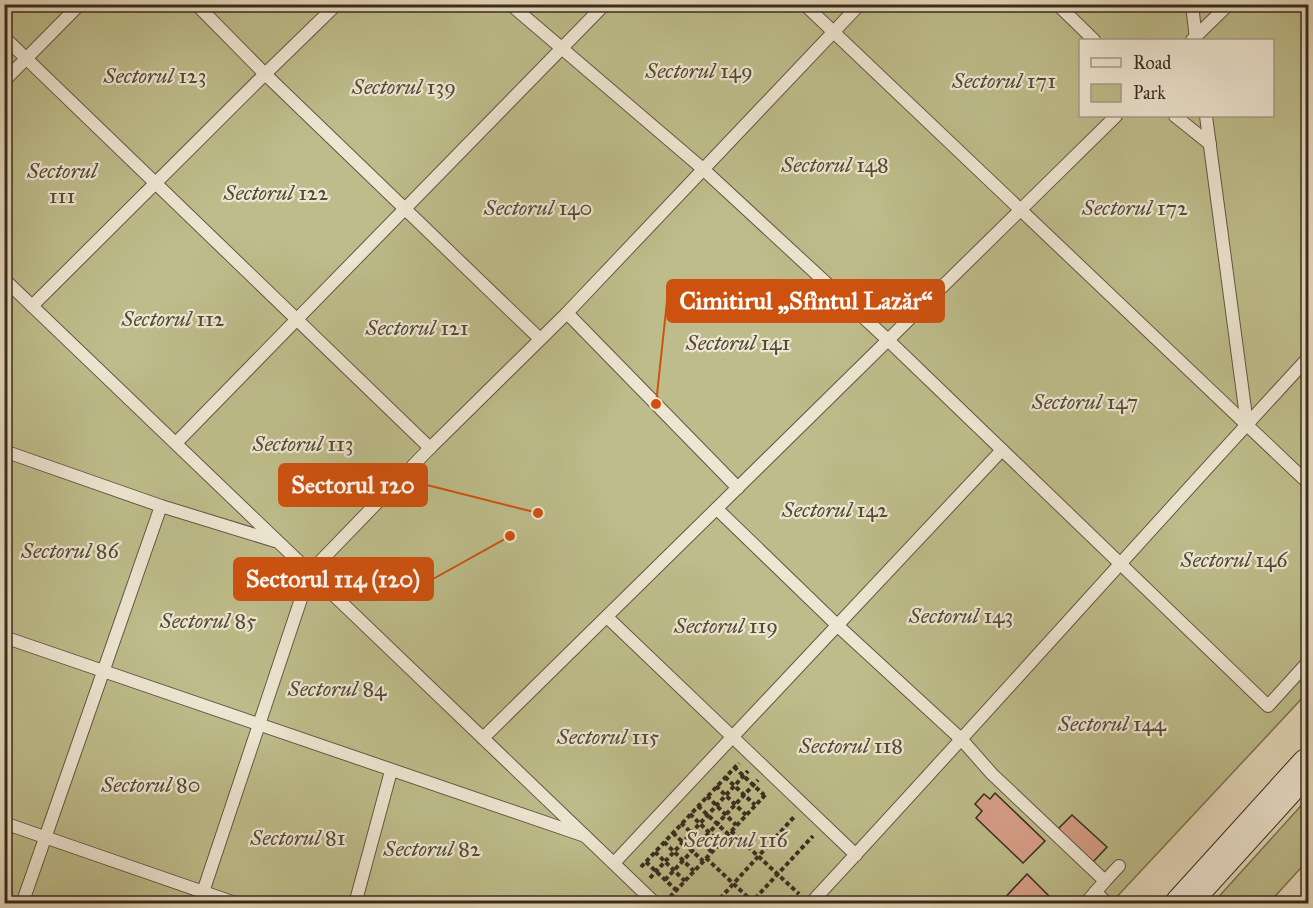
<svg xmlns="http://www.w3.org/2000/svg" width="1313" height="908" viewBox="0 0 1313 908" font-family="'IM FELL Great Primer',serif">
  <style>
    .green { fill: #bdbc8a; stroke: #7a7454; stroke-width: 1.5; fill-rule: evenodd }
    .building { fill: #d89f89; stroke: #382c1e; stroke-width: 1.5 }
    .lines { fill: none; stroke-linecap: round; stroke-linejoin: round }
    .lane-casing { stroke: #635745; stroke-width: 14 }
    .secondary-casing { stroke: #382c1e; stroke-width: 35 }
    .path { stroke: #382c1e; stroke-width: 4; stroke-dasharray: 4.5 3; stroke-linecap: butt }
    .lane { stroke: #eee6d2; stroke-width: 12 }
    .secondary { stroke: #eee6d2; stroke-width: 33 }
    .labels { text-anchor: middle; dominant-baseline: central; stroke-width: 4.5; stroke-linejoin: round; paint-order: stroke }
    .park-label { font-size: 22px; font-style: italic; fill: #534934; stroke: #eee6d2 }
    .leader { fill: none; stroke: #ce520f; stroke-width: 2 }
    .callout-dot { fill: #ce520f; stroke: #eee6d2; stroke-width: 2 }
    .callout { fill: #ce520f; stroke: #ce520f; stroke-width: 2 }
    .callout-label { font-size: 24px; text-anchor: middle; font-weight: bold; fill: #fff }
  </style>
  <rect width="100%" height="100%" fill="#e5d8ba"/>
  <filter id="stains"><feTurbulence type="fractalNoise" baseFrequency=".00333" numOctaves="4"/><feColorMatrix values="0 0 0 0 .2 0 0 0 0 .09 0 0 0 0 .02 0 0 0 .5 -.17"/></filter>
  <radialGradient id="worn" r=".72"><stop offset=".6" stop-color="#630" stop-opacity="0"/><stop offset="1" stop-color="#630" stop-opacity=".3"/></radialGradient>
  <g class="green">
    <path d="M5,5H1308V692L1111,903L5,904ZM1080,40H1272V116H1080Z"/>
    <polygon points="1308,798 1308,860 1269,903 1213,903"/>
  </g>
  <g class="building">
    <polygon points="995,793 1045,841 1023,863 976,818 982,811 975,804 984,794 990,799"/>
    <polygon points="1072,815 1107,847 1093,862 1058,829"/>
    <polygon points="1027,874 1057,904 999,904"/>
  </g>
  <g class="lines">
    <defs>
      <g id="lane">
        <polyline points="196,4 265,74 539,338"/>
        <polyline points="510,4 703,169 889,341 1268,706 1308,662"/>
        <polyline points="804,4 1308,483"/>
        <polyline points="1057,4 1094,40"/>
        <polyline points="1192,4 1196,40"/>
        <polyline points="4,37 430,448"/>
        <polyline points="1192,40 1229,4"/>
        <polyline points="4,81 80,4"/>
        <polyline points="1175,116 1210,144"/>
        <polyline points="1206,116 1247,424"/>
        <polyline points="4,279 656,904"/>
        <polyline points="32,306 265,74 337,4"/>
        <polyline points="567,313 738,488"/>
        <polyline points="176,443 605,4"/>
        <polyline points="4,451 161,506 275,541"/>
        <polyline points="717,509 838,626 962,740 992,774 1105,881 1085,904"/>
        <polyline points="607,617 856,855"/>
        <polyline points="4,637 585,836"/>
        <polyline points="483,738 1116,116"/>
        <polyline points="4,823 238,904"/>
        <polyline points="614,863 1002,450"/>
        <polyline points="1105,881 1119,866"/>
        <polyline points="1095,892 1108,904"/>
        <polyline points="22,904 161,506"/>
        <polyline points="199,904 310,572 430,448 567,313 860,4"/>
        <polyline points="355,904 391,771"/>
        <path d="M810,904C978,723 1141,539 1308,358"/>
      </g>
      <polyline id="secondary" points="1182,904 1308,765"/>
    </defs>
    <use href="#lane" class="lane-casing"/>
    <use href="#secondary" class="secondary-casing"/>
    <g class="path">
      <polyline points="734,767 764,795"/>
      <polyline points="725,777 755,805"/>
      <polyline points="716,786 746,815"/>
      <polyline points="707,796 736,825"/>
      <polyline points="698,806 728,834"/>
      <polyline points="690,814 720,843"/>
      <polyline points="681,823 712,852"/>
      <polyline points="731,831 799,894"/>
      <polyline points="673,833 703,861"/>
      <polyline points="664,842 694,871"/>
      <polyline points="655,852 685,881"/>
      <polyline points="706,858 755,904"/>
      <polyline points="646,862 676,890"/>
      <polyline points="641,867 739,763"/>
      <polyline points="650,878 748,771"/>
      <polyline points="665,880 758,780"/>
      <polyline points="670,897 767,793"/>
      <polyline points="715,904 794,817"/>
      <polyline points="750,904 813,836"/>
    </g>
    <use href="#lane" class="lane"/>
    <use href="#secondary" class="secondary"/>
  </g>
  <g class="labels">
    <g class="park-label">
      <text x="699" y="70">Sectorul 149</text>
      <text x="155" y="75">Sectorul 123</text>
      <text x="1004" y="80">Sectorul 171</text>
      <text x="404" y="86">Sectorul 139</text>
      <text x="835" y="164">Sectorul 148</text>
      <text x="62" y="170">Sectorul<tspan x="62" dy="25">111</tspan></text>
      <text x="276" y="192">Sectorul 122</text>
      <text x="538" y="207">Sectorul 140</text>
      <text x="1135" y="207">Sectorul 172</text>
      <text x="173" y="318">Sectorul 112</text>
      <text x="417" y="327">Sectorul 121</text>
      <text x="738" y="342">Sectorul 141</text>
      <text x="1085" y="401">Sectorul 147</text>
      <text x="303" y="443">Sectorul 113</text>
      <text x="835" y="509">Sectorul 142</text>
      <text x="70" y="550">Sectorul 86</text>
      <text x="1234" y="559">Sectorul 146</text>
      <text x="961" y="615">Sectorul 143</text>
      <text x="208" y="620">Sectorul 85</text>
      <text x="726" y="625">Sectorul 119</text>
      <text x="337" y="688">Sectorul 84</text>
      <text x="1112" y="723">Sectorul 144</text>
      <text x="608" y="736">Sectorul 115</text>
      <text x="851" y="745">Sectorul 118</text>
      <text x="151" y="784">Sectorul 80</text>
      <text x="298" y="837">Sectorul 81</text>
      <text x="736" y="839">Sectorul 116</text>
      <text x="432" y="848">Sectorul 82</text>
    </g>
  </g>
  <path class="leader" d="M656 404L667 301M538 513L427 485M510 536L433 579"/>
  <g class="callout-dot">
    <circle cx="656" cy="404" r="6"/>
    <circle cx="538" cy="513" r="6"/>
    <circle cx="510" cy="536" r="6"/>
  </g>
  <g class="callout">
    <rect x="667" y="280" width="277" height="42" rx="6"/>
    <rect x="279" y="464" width="148" height="42" rx="6"/>
    <rect x="234" y="558" width="199" height="42" rx="6"/>
  </g>
  <g class="callout-label">
    <text x="806" y="309">Cimitirul „Sfîntul Lazăr“</text>
    <text x="353" y="493">Sectorul 120</text>
    <text x="333" y="587">Sectorul 114 (120)</text>
  </g>
  <rect width="1313" height="908" fill="none" stroke="#e5d8ba" stroke-width="24"/>
  <rect x="6" y="6" width="1301" height="896" fill="none" stroke="#382c1e" stroke-width="3"/>
  <rect x="12" y="12" width="1289" height="884" fill="none" stroke="#382c1e" stroke-width="1.5"/>
  <rect x="1079" y="39" width="195" height="78" fill="#eee6d2" stroke="#a59c8a" stroke-width="1.5"/>
  <rect x="1091" y="58" width="30" height="9" fill="#eee6d2" stroke="#a59c8a" stroke-width="1.5"/>
  <text x="1133" y="69" font-size="18" fill="#382c1e">Road</text>
  <rect x="1091" y="84" width="30" height="18" fill="#bdbc8a" stroke="#a59c8a" stroke-width="1.5"/>
  <text x="1133" y="99" font-size="18" fill="#382c1e">Park</text>
  <rect width="100%" height="100%" filter="url(#stains)"/>
  <rect width="100%" height="100%" fill="url(#worn)"/>
</svg>
